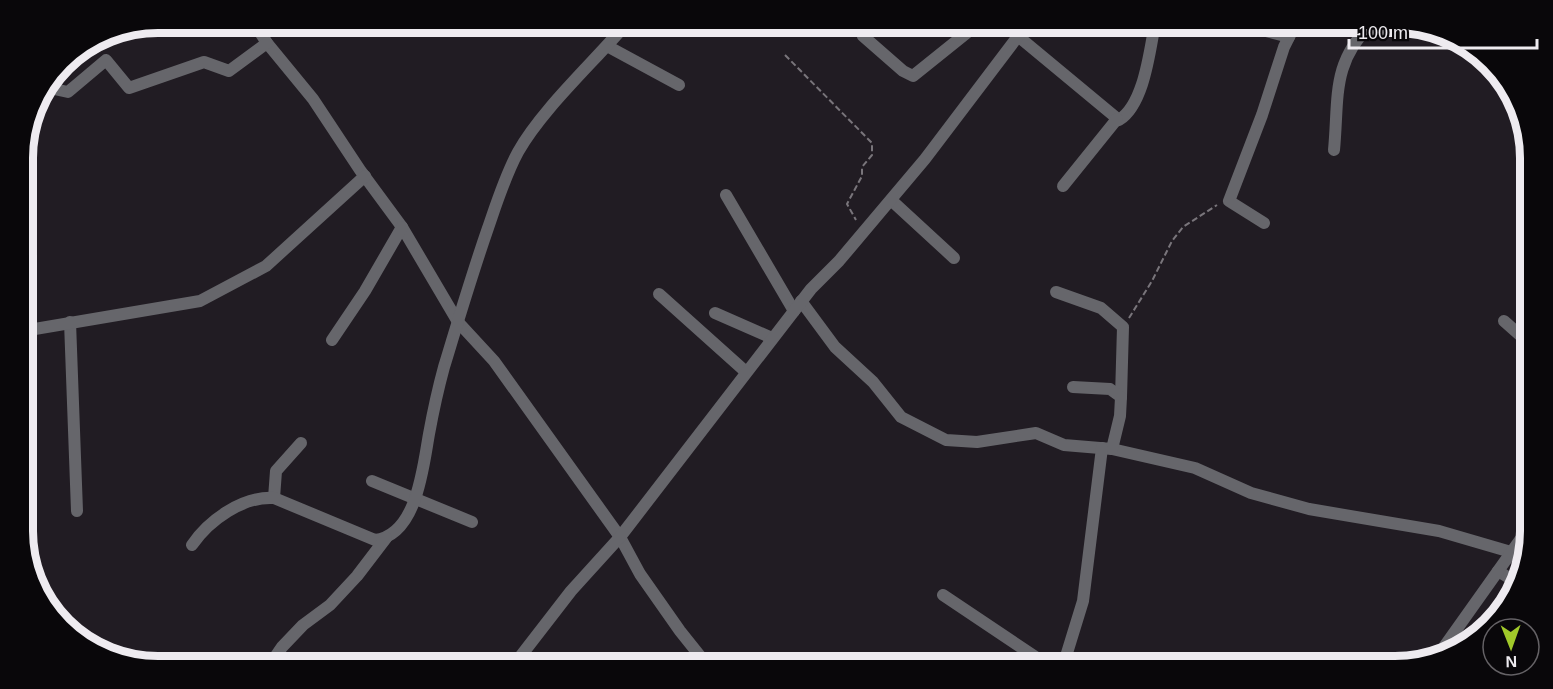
<svg xmlns="http://www.w3.org/2000/svg" width="1553" height="689" viewBox="0 0 1553 689" font-family="Helvetica,sans-serif">
  <style>
    .lines { fill: none; stroke-linecap: round; stroke-linejoin: round }
    .path { stroke: #79757b; stroke-width: 2; stroke-dasharray: 6 3; stroke-linecap: butt }
    .street { stroke: #66666b; stroke-width: 12 }
    .rim { fill: none; stroke: #eeebf0; stroke-width: 8 }
  </style>
  <rect width="100%" height="100%" fill="#211c23"/>
  <g class="lines">
    <g class="path">
      <polyline points="785,55 872,143 872,155 862,167 862,176 847,204 856,220"/>
      <polyline points="1129,318 1152,281 1172,241 1183,227 1217,205"/>
    </g>
    <g class="street">
      <polyline points="254,23 267,43 313,99 360,170 402,227 458,322 494,361 620,537 640,574 680,631 708,666"/>
      <polyline points="869,23 863,36 903,71 913,76 979,23"/>
      <polyline points="1236,23 1289,37"/>
      <path d="M1019,37L1119,120C1143,105 1149,56 1154,29"/>
      <polyline points="607,46 679,85"/>
      <polyline points="1464,46 1511,95"/>
      <polyline points="45,87 68,92 106,60 129,88 204,62 229,71 267,43"/>
      <path d="M1334,150C1339,97 1331,63 1372,23"/>
      <polyline points="1063,186 1117,119"/>
      <polyline points="726,195 794,311"/>
      <polyline points="891,200 954,258"/>
      <polyline points="1264,223 1229,201 1262,115 1284,47 1296,23"/>
      <polyline points="1056,292 1101,308 1123,327 1121,397"/>
      <polyline points="659,294 746,372"/>
      <polyline points="801,301 835,347 873,382 901,417 946,440 977,442 1036,433 1064,445 1112,449 1195,468 1251,493 1309,509 1439,531 1511,552"/>
      <polyline points="715,313 772,338"/>
      <polyline points="1504,321 1530,344"/>
      <polyline points="70,322 77,511"/>
      <polyline points="23,331 200,301 266,266 365,176"/>
      <polyline points="332,340 365,291 402,227"/>
      <polyline points="1073,387 1110,389 1121,397 1120,416 1112,449"/>
      <polyline points="372,481 472,522"/>
      <polyline points="274,498 276,471 301,443"/>
      <path d="M192,545C209,520 243,496 274,498L375,540C417,535 423,467 429,434C433,412 438,389 444,367C458,321 472,274 488,228C497,202 505,176 518,152C542,109 594,62 627,23"/>
      <polyline points="1498,571 1519,584"/>
      <polyline points="943,595 1049,666"/>
      <polyline points="1439,654 1530,526"/>
      <polyline points="269,666 282,647 303,625 330,605 357,576 386,538"/>
      <polyline points="513,666 571,591 620,537 811,289 839,261 925,159 1028,23"/>
      <polyline points="1063,666 1083,601 1102,448"/>
    </g>
  </g>
  <path d="M0 0H1553V689H0ZM158 33H1395A125 125 0 0 1 1520 158V531A125 125 0 0 1 1395 656H158A125 125 0 0 1 33 531V158A125 125 0 0 1 158 33Z" fill="#09070a" fill-rule="evenodd"/>
  <path class="rim" d="M158 33H1395A125 125 0 0 1 1520 158V531A125 125 0 0 1 1395 656H158A125 125 0 0 1 33 531V158A125 125 0 0 1 158 33Z"/>
  <g transform="translate(1511 647) rotate(179)"><circle r="28" fill="#09070a" stroke="#656266" stroke-width="1.5"/>
  <path d="M0-4.5L10 22L0 15L-10 22Z" fill="#a1c92a"/>
  <text y="-9" font-size="16" font-weight="bold" text-anchor="middle" fill="#eeebf0">N</text>
  </g>
  <path d="M1349 39v9h188v-9" fill="none" stroke="#eeebf0" stroke-width="3"/>
  <text x="1358" y="39" font-size="18" fill="#eeebf0" stroke="#09070a" stroke-width="4.5" paint-order="stroke">100 m</text>
</svg>
